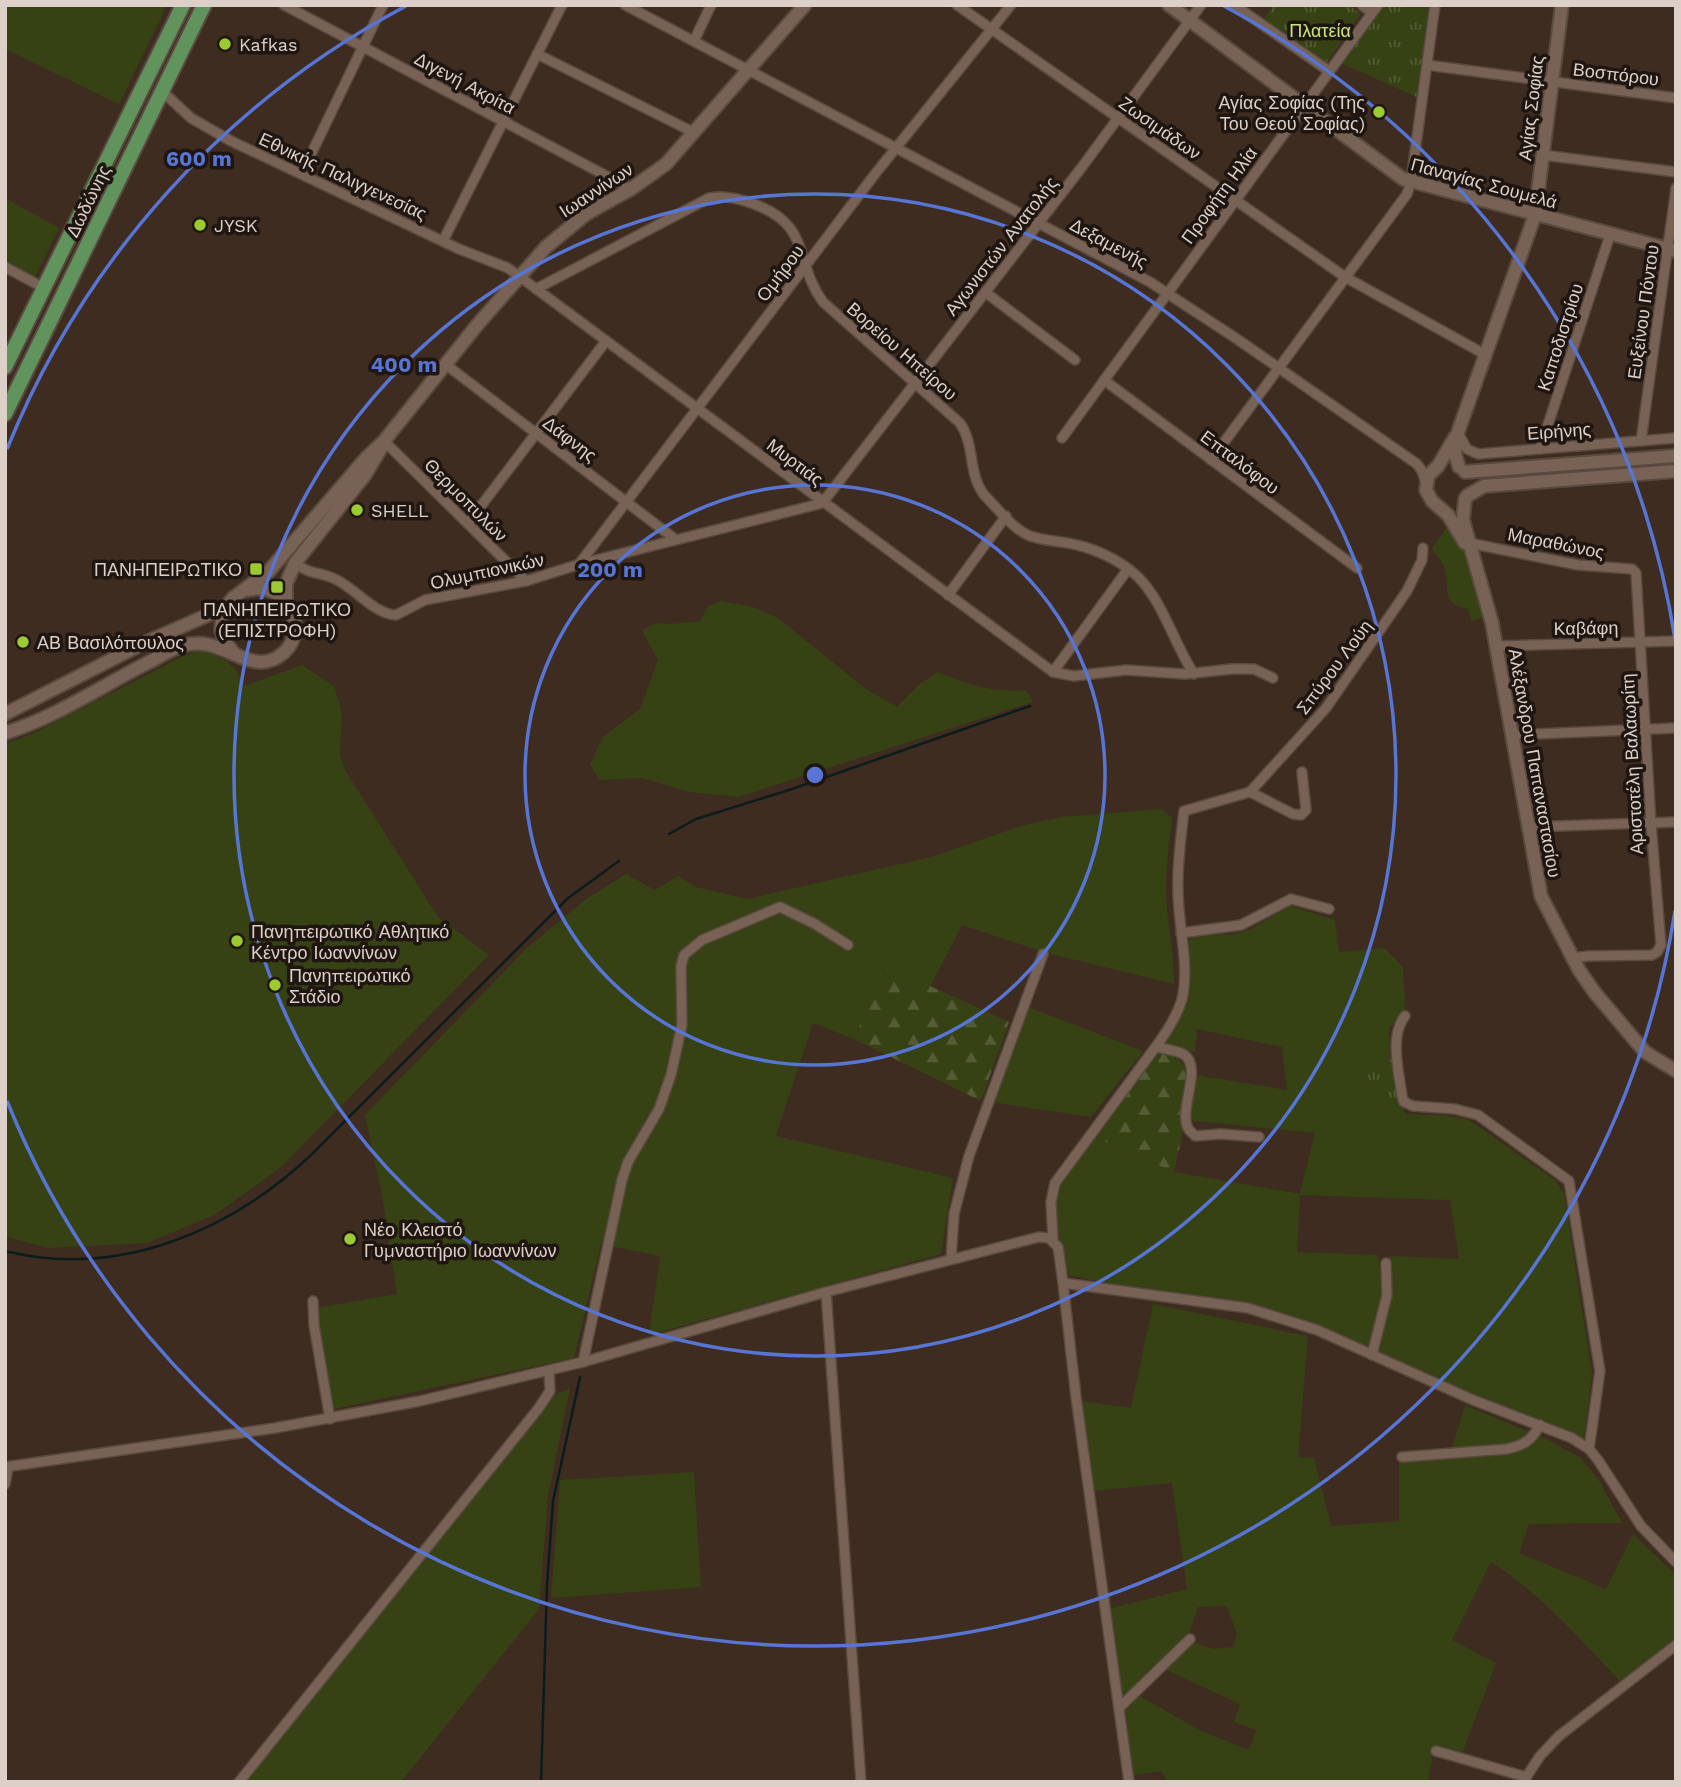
<svg xmlns="http://www.w3.org/2000/svg" width="1681" height="1787" viewBox="0 0 1681 1787" font-family="'Work Sans',sans-serif">
  <style>
    .grass { fill: #364214 }
    .forest { fill: url(#forest-firs) }
    .park { fill: url(#park-tufts) }
    .lines { fill: none; stroke-linecap: round; stroke-linejoin: round }
    .stream { stroke: #0c1c1c; stroke-width: 2.5 }
    .street-casing { stroke: #59493f; stroke-width: 12 }
    .secondary-casing { stroke: #59493f; stroke-width: 16 }
    .primary-casing { stroke: #59493f; stroke-width: 18 }
    .street { stroke: #776255; stroke-width: 9 }
    .secondary { stroke: #776255; stroke-width: 12 }
    .primary { stroke: #61945c; stroke-width: 14 }
    .ring { fill: none; stroke: #5775d4; stroke-width: 3.5 }
    .poi-dot { fill: #9cca32; stroke: #1f1611; stroke-width: 2.5 }
    .labels { text-anchor: middle; dominant-baseline: central; stroke-width: 7; stroke-linejoin: round; paint-order: stroke }
    .park-label { font-size: 18px; fill: #c8e77a; stroke: #1f1611 }
    .poi-label { font-size: 18px; fill: #ddd0c9; stroke: #1f1611; text-anchor: start }
    .street-label { font-size: 18px; fill: #ddd0c9; stroke: #1f1611 }
    .centre { fill: #5775d4; stroke: #1f1611; stroke-width: 3.5 }
    .ring-label { font-size: 21px; text-anchor: middle; font-weight: bold; fill: #5775d4; stroke: #1f1611; stroke-width: 7; stroke-linejoin: round; paint-order: stroke }
  </style>
  <defs>
    <pattern id="forest-firs" width="22" height="20" patternUnits="userSpaceOnUse" patternTransform="scale(1.75)"><rect width="22" height="20" fill="#364214"/><path d="M5 1l3.5 6h-7zM16 11l3.5 6h-7z" fill="#535c35"/></pattern>
    <pattern id="park-tufts" width="24" height="20" patternUnits="userSpaceOnUse" patternTransform="scale(1.75)"><rect width="24" height="20" fill="#364214"/><path d="M3 7l-1-3M5 7V3M7 7l1-3M15 17l-1-3M17 17v-4M19 17l1-3" fill="none" stroke="#535c35"/></pattern>
  </defs>
  <rect width="100%" height="100%" fill="#3f2c20"/>
  <g class="grass">
    <polygon points="5,5 167,5 119,104 5,49"/>
    <polygon points="5,198 59,228 34,279 5,263"/>
    <path d="M1456,514L1482,618L1471,621L1468,609C1440,604 1450,590 1445,569C1443,562 1436,555 1432,549Z"/>
    <path d="M721,601L753,607L778,618L866,689L897,707L921,683L938,672C969,685 993,693 1026,690L1033,702L738,797L689,792L642,778L599,780L590,764L603,737L640,709L658,660L642,630L657,623L672,624L700,621L708,606Z"/>
    <path d="M198,651C220,653 237,665 244,686L302,665L334,686L342,712L340,754L345,770L438,917L489,955L279,1169L214,1215L147,1243L47,1248L5,1236V744L32,734L183,656Z"/>
    <path d="M1162,809L1172,818C1169,847 1164,877 1167,907C1169,933 1174,958 1174,984L1047,953L962,925L930,987L884,966L854,1039L813,1023L776,1136L953,1178L941,1254L649,1335L660,1256L601,1244L574,1358L334,1409L316,1308L397,1294L382,1195L365,1115L527,948L585,900L626,874L655,890L678,876L696,887L747,899L931,857L1021,826L1061,817Z"/>
    <path d="M1290,906L1335,920L1339,952L1384,948L1403,967L1405,1008L1389,1029L1390,1060L1367,1061L1370,1107L1400,1106L1406,1114L1442,1115L1469,1120L1555,1180L1564,1193L1592,1374L1584,1439L1550,1424L1490,1403L1377,1351L1391,1297L1389,1256L1459,1259L1450,1200L1300,1195L1297,1252L1378,1255L1384,1295L1369,1350L1319,1325L1249,1302L1118,1286L1069,1275C1063,1257 1051,1211 1057,1193C1064,1172 1080,1154 1093,1136L1174,1172L1300,1194L1315,1133L1186,1120L1195,1075L1287,1090L1282,1047L1197,1029L1195,1052L1162,1045C1190,1005 1188,991 1187,944L1191,938L1216,934L1232,935L1251,929Z"/>
    <polygon points="1028,1007 1143,1051 1091,1117 992,1102"/>
    <path d="M1153,1304L1308,1336L1298,1457L1314,1458L1331,1526L1399,1521V1454L1451,1451L1465,1405L1548,1440L1581,1458L1598,1479L1622,1523L1529,1524L1519,1553L1606,1589L1633,1534L1676,1575V1637L1621,1682C1581,1640 1540,1593 1491,1562L1452,1640L1496,1663L1461,1757L1434,1749L1428,1782H1168L1161,1771L1134,1775L1125,1709L1138,1695L1199,1730L1249,1750L1256,1730L1234,1722L1240,1704L1164,1669L1192,1642L1213,1649L1233,1647L1237,1633L1226,1606L1198,1607L1188,1637L1133,1690L1121,1697L1108,1609L1187,1589L1172,1483L1093,1491L1082,1401L1131,1408Z"/>
    <polygon points="570,1388 548,1496 539,1609 401,1782 244,1782 543,1409 556,1394"/>
    <polygon points="694,1472 701,1587 551,1598 560,1480"/>
  </g>
  <g class="forest">
    <polygon points="884,965 1009,1022 981,1101 854,1039"/>
    <polygon points="1157,1051 1178,1058 1187,1069 1180,1120 1184,1128 1174,1172 1093,1136"/>
  </g>
  <g class="park">
    <polygon points="1274,5 1349,5 1361,14 1326,63 1263,20"/>
    <polygon points="1383,5 1429,5 1417,97 1341,63"/>
    <polygon points="1395,1059 1400,1106 1370,1107 1367,1061"/>
  </g>
  <g class="lines">
    <g class="stream">
      <polyline points="669,834 696,819 789,790 1030,706"/>
      <path d="M5,1251C117,1279 229,1232 310,1156L568,898L619,861"/>
      <polyline points="541,1782 547,1585 553,1501 580,1377"/>
    </g>
    <defs>
      <g id="street">
        <polyline points="284,5 631,189"/>
        <polyline points="625,5 1150,282 1237,339 1417,464 1422,471 1426,483"/>
        <polyline points="957,5 1345,277 1486,355"/>
        <polyline points="1234,5 1329,71"/>
        <polyline points="1362,5 1372,13"/>
        <polyline points="694,41 711,5"/>
        <polyline points="537,54 695,133"/>
        <polyline points="1427,65 1676,98"/>
        <polyline points="162,91 191,118 231,141 459,249 508,268 1053,672 1074,676 1126,670 1185,674 1232,669 1254,669 1273,678"/>
        <polyline points="1543,155 1676,172"/>
        <polyline points="302,173 383,5"/>
        <polyline points="443,241 562,5"/>
        <polyline points="5,267 44,288"/>
        <path d="M536,289L709,198C723,195 737,198 751,203C813,224 793,261 823,302L960,423C976,446 967,476 986,497C999,510 1013,529 1030,536C1042,540 1055,541 1067,543C1092,547 1119,559 1138,577C1164,603 1174,644 1194,674"/>
        <polyline points="985,292 1075,360"/>
        <polyline points="445,364 675,539"/>
        <polyline points="1104,380 1357,568"/>
        <polyline points="1458,433 1467,449 1478,454 1676,438"/>
        <polyline points="1062,438 1378,5"/>
        <polyline points="384,441 526,581"/>
        <polyline points="1641,441 1676,188"/>
        <polyline points="1540,449 1610,235"/>
        <polyline points="1211,460 1407,194 1411,181 1435,5"/>
        <polyline points="468,523 606,341"/>
        <polyline points="1469,543 1578,565 1632,569 1636,573 1651,824 1661,945 1657,952 1652,955 1588,956 1572,958"/>
        <path d="M295,563C312,576 319,571 335,579C355,588 374,614 396,615L425,600L526,581L580,564L819,504L827,497L1082,167L1201,5"/>
        <polyline points="580,563 875,174 1011,5"/>
        <polyline points="948,595 1006,516"/>
        <polyline points="1496,646 1676,641"/>
        <polyline points="1053,672 1128,569"/>
        <polyline points="1513,735 1676,728"/>
        <polyline points="1250,792 1326,708 1407,591 1422,560 1423,548"/>
        <polyline points="1528,827 1676,822"/>
        <polyline points="1181,933 1241,925 1291,899 1329,909"/>
        <path d="M1405,1016C1389,1036 1399,1072 1402,1096L1404,1102L1413,1106L1455,1109L1478,1115L1569,1181L1600,1371L1589,1449"/>
        <path d="M1156,1047C1164,1049 1175,1050 1183,1054C1204,1066 1178,1109 1188,1128C1189,1131 1193,1133 1195,1136L1221,1134L1259,1137"/>
        <path d="M1053,1241L1051,1202L1055,1183L1160,1041C1169,1028 1178,1014 1182,999C1190,965 1178,926 1178,891C1177,864 1181,837 1184,811L1250,792L1293,814L1301,815L1306,810L1302,772"/>
        <polyline points="951,1259 954,1214 969,1156 1043,954"/>
        <polyline points="1063,1283 1248,1308 1317,1330 1473,1400 1572,1438 1589,1449 1598,1460 1641,1526 1676,1562"/>
        <polyline points="826,1292 861,1782"/>
        <polyline points="313,1301 314,1325 330,1419"/>
        <polyline points="1372,1355 1387,1295 1386,1263"/>
        <polyline points="583,1362 622,1180 628,1162 659,1109 671,1075 682,1025 681,966 684,955 702,940 780,907 815,924 848,945"/>
        <path d="M1402,1457L1507,1449C1524,1445 1531,1441 1540,1425"/>
        <polyline points="5,1467 275,1428 420,1401 583,1362 826,1292 1039,1237 1049,1238 1058,1247 1063,1283 1076,1397 1129,1782"/>
        <polyline points="5,1484 8,1467"/>
        <polyline points="1119,1708 1190,1639"/>
        <polyline points="1436,1751 1526,1777"/>
        <polyline points="239,1782 538,1409 550,1391 549,1371"/>
        <polyline points="1523,1782 1540,1756 1559,1736 1676,1645"/>
      </g>
      <g id="secondary">
        <polyline points="1169,5 1403,179 1676,251"/>
        <polyline points="1455,437 1438,466 1428,476 1426,490 1432,501 1448,515 1465,543"/>
        <polyline points="1459,467 1455,454 1458,432 1535,215 1562,5"/>
        <polyline points="1465,472 1676,456"/>
        <polyline points="1467,496 1484,486 1676,471"/>
        <polyline points="1465,499 1463,520 1492,623 1541,896 1579,970 1595,993 1645,1052 1676,1071"/>
        <polyline points="286,600 286,584 295,563 365,475 383,445"/>
        <polyline points="233,652 225,642 221,630 222,618 226,607 233,598 269,571 367,457 384,441 478,324 546,247 586,214 631,189 666,164 805,5"/>
        <polyline points="5,714 142,644 226,607"/>
        <path d="M5,733C56,717 102,686 149,662C159,657 171,649 182,646C221,633 247,676 278,657C314,635 288,579 248,590"/>
      </g>
      <g id="primary">
        <polyline points="5,367 183,5"/>
        <polyline points="5,414 204,5"/>
      </g>
    </defs>
    <use href="#street" class="street-casing"/>
    <use href="#secondary" class="secondary-casing"/>
    <use href="#primary" class="primary-casing"/>
    <use href="#street" class="street"/>
    <use href="#secondary" class="secondary"/>
    <use href="#primary" class="primary"/>
  </g>
  <g class="ring">
    <circle cx="815" cy="775" r="290"/>
    <circle cx="815" cy="775" r="581"/>
    <path d="M1675 911A871 871 0 0 1 7 1101M7 449A871 871 0 0 1 406 6M1224 6A871 871 0 0 1 1675 639"/>
  </g>
  <g class="poi-dot">
    <circle cx="225" cy="44" r="7"/>
    <circle cx="1379" cy="112" r="7"/>
    <circle cx="200" cy="225" r="7"/>
    <circle cx="357" cy="510" r="7"/>
    <rect x="249" y="562" width="14" height="14" rx="3.5"/>
    <rect x="270" y="580" width="14" height="14" rx="3.5"/>
    <circle cx="23" cy="642" r="7"/>
    <circle cx="237" cy="941" r="7"/>
    <circle cx="275" cy="985" r="7"/>
    <circle cx="350" cy="1239" r="7"/>
  </g>
  <g class="labels">
    <g class="park-label">
      <text x="1320" y="30">Πλατεία</text>
    </g>
    <g class="poi-label">
      <text x="239" y="44">Kafkas</text>
      <text x="1365" y="102" text-anchor="end">Αγίας Σοφίας (Της<tspan x="1365" dy="21">Του Θεού Σοφίας)</tspan></text>
      <text x="214" y="225">JYSK</text>
      <text x="371" y="510">SHELL</text>
      <text x="242" y="569" text-anchor="end">ΠΑΝΗΠΕΙΡΩΤΙΚΟ</text>
      <text x="277" y="609" text-anchor="middle">ΠΑΝΗΠΕΙΡΩΤΙΚΟ<tspan x="277" dy="21">(ΕΠΙΣΤΡΟΦΗ)</tspan></text>
      <text x="37" y="642">ΑΒ Βασιλόπουλος</text>
      <text x="251" y="931">Πανηπειρωτικό Αθλητικό<tspan x="251" dy="21">Κέντρο Ιωαννίνων</tspan></text>
      <text x="289" y="975">Πανηπειρωτικό<tspan x="289" dy="21">Στάδιο</tspan></text>
      <text x="364" y="1229">Νέο Κλειστό<tspan x="364" dy="21">Γυμναστήριο Ιωαννίνων</tspan></text>
    </g>
    <g class="street-label">
      <text transform="translate(1616 74) rotate(7)">Βοσπόρου</text>
      <text transform="translate(465 83) rotate(28)">Διγενή Ακρίτα</text>
      <text transform="translate(1531 108) rotate(-83)">Αγίας Σοφίας</text>
      <text transform="translate(1160 128) rotate(35)">Ζωσιμάδων</text>
      <text transform="translate(343 176) rotate(25)">Εθνικής Παλιγγενεσίας</text>
      <text transform="translate(1484 183) rotate(15)">Παναγίας Σουμελά</text>
      <text transform="translate(596 190) rotate(-33)">Ιωαννίνων</text>
      <text transform="translate(1219 195) rotate(-54)">Προφήτη Ηλία</text>
      <text transform="translate(88 201) rotate(-64)">Δωδώνης</text>
      <text transform="translate(1109 243) rotate(28)">Δεξαμενής</text>
      <text transform="translate(1001 246) rotate(-52)">Αγωνιστών Ανατολής</text>
      <text transform="translate(780 273) rotate(-53)">Ομήρου</text>
      <text transform="translate(1643 312) rotate(-82)">Ευξείνου Πόντου</text>
      <text transform="translate(1560 337) rotate(-72)">Καποδιστρίου</text>
      <text transform="translate(902 351) rotate(41)">Βορείου Ηπείρου</text>
      <text transform="translate(1559 431) rotate(-4)">Ειρήνης</text>
      <text transform="translate(570 439) rotate(37)">Δάφνης</text>
      <text transform="translate(795 462) rotate(37)">Μυρτιάς</text>
      <text transform="translate(1240 462) rotate(37)">Επταλόφου</text>
      <text transform="translate(466 500) rotate(45)">Θερμοπυλών</text>
      <text transform="translate(1556 543) rotate(11)">Μαραθώνος</text>
      <text transform="translate(487 571) rotate(-12)">Ολυμπιονικών</text>
      <text transform="translate(1586 628) rotate(-1)">Καβάφη</text>
      <text transform="translate(1334 667) rotate(-53)">Σπύρου Λούη</text>
      <text transform="translate(1535 763) rotate(80)">Αλέξανδρου Παπαναστασίου</text>
      <text transform="translate(1632 764) rotate(-93)">Αριστοτέλη Βαλαωρίτη</text>
    </g>
  </g>
  <circle cx="815" cy="775" r="10" class="centre"/>
  <g class="ring-label">
    <text x="199" y="166">600 m</text>
    <text x="404" y="372">400 m</text>
    <text x="610" y="577">200 m</text>
  </g>
  <rect width="1681" height="1787" fill="none" stroke="#ddd0c9" stroke-width="14"/>
</svg>
